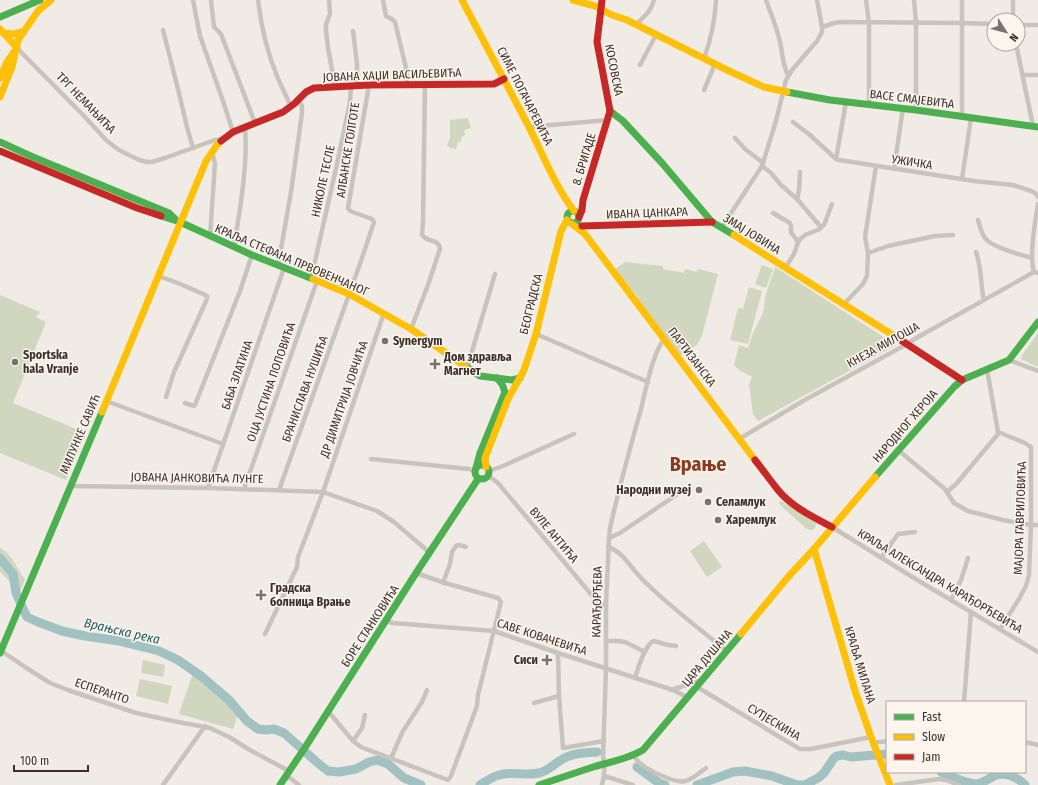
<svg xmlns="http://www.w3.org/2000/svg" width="1038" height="785" viewBox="0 0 1038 785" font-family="'Fira Sans Condensed',sans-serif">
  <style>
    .green { fill: #d1d6bf }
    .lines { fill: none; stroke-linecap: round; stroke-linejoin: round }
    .river { stroke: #a1c2c1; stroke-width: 9 }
    .street { stroke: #c9c3be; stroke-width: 4.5 }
    .fast { stroke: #4caf50; stroke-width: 7 }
    .slow { stroke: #ffc107; stroke-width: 7 }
    .jam { stroke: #c62828; stroke-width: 7 }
    .poi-dot { fill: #7a716c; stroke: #fbf5ee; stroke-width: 1.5 }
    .labels { text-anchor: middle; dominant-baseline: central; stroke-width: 3; stroke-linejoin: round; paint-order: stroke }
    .street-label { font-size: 12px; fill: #3b302b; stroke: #fbf5ee }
    .poi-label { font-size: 12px; font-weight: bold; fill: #3b302b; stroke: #fbf5ee; text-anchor: start }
    .water-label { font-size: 13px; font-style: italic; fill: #1f5a5e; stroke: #fbf5ee }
    .town-label { font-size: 20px; font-weight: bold; fill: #8c3b22; stroke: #fbf5ee }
  </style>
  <rect width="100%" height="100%" fill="#f0ebe5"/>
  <g class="green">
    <polygon points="468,118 471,128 464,130 465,135 462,137 461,141 458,142 456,149 450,148 447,145 450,139 450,120"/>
    <polygon points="625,262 663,266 663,269 684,273 685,269 697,272 698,269 718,274 702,336 697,345 678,357 660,333 636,295 613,271"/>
    <polygon points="762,265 773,269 766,288 755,284"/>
    <polygon points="775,267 896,345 758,421 753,414 749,384 752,377 739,370 734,365 739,345 748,348 753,333 761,317 764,309 765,297"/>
    <polygon points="749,287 762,291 748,344 730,340 738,308 743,309"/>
    <polygon points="0,295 40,312 36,317 46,322 13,403 86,433 66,480 0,453"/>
    <polygon points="1038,333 1038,367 1021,359 1022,355"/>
    <polygon points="779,501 780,501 783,502 814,522 816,523 815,528 813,530 810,530 807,529 780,505"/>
    <polygon points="704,541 722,567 707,577 690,551"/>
    <path d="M0,548C14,555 16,569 25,579L20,592L0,572Z"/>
    <polygon points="143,660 165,665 163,677 141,673"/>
    <polygon points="193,673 227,702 238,715 233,729 179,714"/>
    <polygon points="140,679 172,686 168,704 136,696"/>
  </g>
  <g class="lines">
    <g class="river">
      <polyline points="0,558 13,574 16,593 25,613 27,617 38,622 62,631 85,636 119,641 159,651 178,660 201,676 229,700 247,721 258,729 266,730 274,729 284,733 319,764 328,771 339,772 356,769 369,762 377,760 388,764 404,778 421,785"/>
      <polyline points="637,767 659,783 665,785"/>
      <path d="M941,772C950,776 966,784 977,784C983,783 988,779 994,776C1004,771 1018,777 1025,785"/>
      <path d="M480,785C486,781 492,777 499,775C512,771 526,776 539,773C548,771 554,764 561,760C572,753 584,753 597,752"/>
      <polyline points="697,785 733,772 745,771 772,776 797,785 805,785 818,778 824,773 834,758 837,756 843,755 851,757 887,754"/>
    </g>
    <g class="street">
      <polyline points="193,0 200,36 223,101 233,132"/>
      <polyline points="211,0 214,27 221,34 255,123"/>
      <path d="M258,0C261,25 267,52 277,76C281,86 287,97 291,107"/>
      <polyline points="329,0 330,14 326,24 326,30 328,48 335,86"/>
      <polyline points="383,0 386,16 392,19 395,22 406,68 407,84"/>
      <path d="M766,0C771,14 777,28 780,42C783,55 782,63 788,75"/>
      <polyline points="866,0 869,23 869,104"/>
      <polyline points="914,0 916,22 916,110"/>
      <polyline points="962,0 962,116"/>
      <polyline points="1013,0 1013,20"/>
      <path d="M636,25C644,16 651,12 654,0"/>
      <polyline points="1018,25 1038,25"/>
      <polyline points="822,27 834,23 841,22 963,23 994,24"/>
      <polyline points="163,30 179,93 187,127 193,148"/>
      <polyline points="353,31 357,64 357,85"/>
      <polyline points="1016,44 1033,126"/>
      <polyline points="17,48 84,116 107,141 119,150 139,160 147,162 152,162 165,158 215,140 222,140"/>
      <path d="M704,59C711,39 715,21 716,0"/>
      <polyline points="640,65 656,35"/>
      <polyline points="1023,75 1038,75"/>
      <polyline points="704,90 715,64"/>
      <polyline points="793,122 810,135 836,159 839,160 974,181 1013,185 1031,191 1035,193 1038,197"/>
      <polyline points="529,127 608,120"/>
      <polyline points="735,138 745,149 763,163"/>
      <polyline points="836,159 846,102"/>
      <polyline points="762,166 771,173 781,185 797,199 820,226 820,229 805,235 799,240 794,254 785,268"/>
      <polyline points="894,169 903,108"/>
      <polyline points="962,179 971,118"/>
      <polyline points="797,199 799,190 800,172"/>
      <polyline points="773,213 790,223 791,226 791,232 798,242"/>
      <path d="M978,220C980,226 981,233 985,238C991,247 1021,255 1032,258"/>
      <polyline points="722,227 762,166 776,121 786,80 792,70 817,41 822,32 822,27 817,0"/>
      <polyline points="820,228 824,225 832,204"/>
      <polyline points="210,237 215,163 212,153"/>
      <path d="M234,247C240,208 248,167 245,127"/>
      <path d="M976,252C982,268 980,284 984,300"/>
      <polyline points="868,253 888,246 935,236 953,235"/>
      <polyline points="278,266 291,192 302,113 302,106 298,101"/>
      <path d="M1034,272C1029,255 1035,222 1038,204"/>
      <polyline points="158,276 178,283 203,294 207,296 207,299 174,372 166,397"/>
      <polyline points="311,279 337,164 350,102 351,86"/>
      <polyline points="844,304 863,284 867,276 868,253 865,237 876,166"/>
      <path d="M411,329L428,285L440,249C439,238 427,243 422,235L423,221L425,84"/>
      <polyline points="536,334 648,382"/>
      <polyline points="1009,360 1038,371"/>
      <polyline points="467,368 495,274"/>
      <polyline points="106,401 223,444"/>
      <polyline points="185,403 194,406 195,405 240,291 252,255"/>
      <polyline points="998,432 1025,443 1031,447 1031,525 1029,575 1026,586 1019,599 1000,629"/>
      <polyline points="739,439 803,401 907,344 918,337 1034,272 1038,273"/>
      <polyline points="898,450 945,489 954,503 968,511 1003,520 1031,525 1038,525"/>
      <polyline points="371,459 469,469 474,471"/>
      <polyline points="489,471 503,466 574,434"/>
      <polyline points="488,476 493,479 498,483 595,599 602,604 606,605"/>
      <polyline points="70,486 208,488 323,492 377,511 394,522 430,553"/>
      <polyline points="208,488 284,268"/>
      <polyline points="244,489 317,281"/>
      <polyline points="279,490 361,261 374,222 372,219 350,211 348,208 369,85"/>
      <polyline points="947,492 957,483 998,434 998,432 987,369"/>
      <polyline points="832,527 914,578 1038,652"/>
      <polyline points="609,538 620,533 685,489"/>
      <path d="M608,547C624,552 631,569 643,580C669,606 698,628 727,651"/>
      <polyline points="881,558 898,534 915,532"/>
      <polyline points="443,583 450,564 452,552 456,546 459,545 466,547"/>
      <polyline points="951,600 961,580 968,558"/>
      <polyline points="386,621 393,623 494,631 558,653 673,690 683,695 687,698"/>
      <polyline points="265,634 297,567 298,557 323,492 384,313"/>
      <polyline points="606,641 618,641 625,642 645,652"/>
      <polyline points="0,650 25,667 50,683 68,690 136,713 173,721 210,728 231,738 248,749 289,771"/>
      <polyline points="558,653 559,696 563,748 604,741"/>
      <path d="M635,678C638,668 645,644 654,641L668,645L676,646"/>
      <polyline points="697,687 793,745 800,749 811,749 871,737"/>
      <polyline points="671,690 702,680"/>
      <polyline points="964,702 971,612"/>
      <polyline points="534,703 559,696"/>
      <polyline points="328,711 353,741 361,747 448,780 451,776 477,706 478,695 501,602 498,598 445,583 416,573"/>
      <polyline points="353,741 362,728 365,715"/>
      <polyline points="1025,742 1038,745"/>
      <polyline points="873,743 887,741"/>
      <path d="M634,756C636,758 637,761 640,763C647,770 676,784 685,781C694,779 699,773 706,768"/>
      <polyline points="391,758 403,731 422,702 427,690"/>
      <polyline points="286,775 299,785"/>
      <polyline points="604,776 633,785"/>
      <polyline points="163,785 205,726"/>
      <path d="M602,785C605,775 605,766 603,756L606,669V605L609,538L610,528C619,488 630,448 641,409C646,389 652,355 664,339"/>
      <polyline points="896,785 939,779 946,780 959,785"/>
    </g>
    <g class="fast">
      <polyline points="0,17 40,0"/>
      <polyline points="787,92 830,100 916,110 1038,127"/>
      <polyline points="610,111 623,121 662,163 712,222 734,235"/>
      <polyline points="0,142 33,157 169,213 176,220"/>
      <circle cx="573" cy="217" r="6"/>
      <polyline points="161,216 180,222 252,255 313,279"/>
      <polyline points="465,366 480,376 512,380 520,378"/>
      <circle cx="482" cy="472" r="7"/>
      <polyline points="476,468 480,453 505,392 502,384 497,378"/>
      <polyline points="875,477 954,387 962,380 1009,360 1038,322"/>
      <polyline points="0,653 102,412"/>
      <polyline points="280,785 306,746 416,573 478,479"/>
      <path d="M539,785C557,779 575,773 593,767C610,762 628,759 643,750L741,634"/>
    </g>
    <g class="slow">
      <path d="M462,0C484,42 507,85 529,127C543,155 555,186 574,211"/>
      <polyline points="573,0 595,6 612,15 627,20 729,71 764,87 787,92"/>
      <polyline points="0,29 17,48"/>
      <polyline points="4,33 14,34 24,31"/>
      <polyline points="0,78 7,62 14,52"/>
      <polyline points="0,97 12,67 18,40 38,11 51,0"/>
      <polyline points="572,224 585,234 755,460"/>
      <path d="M734,235C787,269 842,303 896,337"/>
      <polyline points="313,279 349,294 411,329 465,366"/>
      <polyline points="102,412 206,161 217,145 221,141"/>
      <polyline points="486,467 485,458 508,399 524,370 536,334 561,231 567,220"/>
      <polyline points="814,549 855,691 871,737 890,785"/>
      <polyline points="741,634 788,577 814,549 875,477"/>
    </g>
    <g class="jam">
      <polyline points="221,141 233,132 283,112 294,104 306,92 314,88 369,85 494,84 504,79"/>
      <polyline points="0,151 137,208 161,216"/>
      <polyline points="579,217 582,210 583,200 610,111 597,42 602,0"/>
      <polyline points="582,226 712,222"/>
      <polyline points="896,337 962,380"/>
      <path d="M755,460C763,470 770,480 778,490C792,507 813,517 832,527"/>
    </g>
  </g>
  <g class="poi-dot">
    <circle cx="385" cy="341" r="4"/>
    <circle cx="15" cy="362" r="4"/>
    <path d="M433 358h4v4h4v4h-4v4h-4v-4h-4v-4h4z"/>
    <circle cx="699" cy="490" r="4"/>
    <circle cx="708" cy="502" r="4"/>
    <circle cx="718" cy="520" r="4"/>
    <path d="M259 589h4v4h4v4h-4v4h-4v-4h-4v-4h4z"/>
    <path d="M545 654h4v4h4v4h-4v4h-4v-4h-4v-4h4z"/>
  </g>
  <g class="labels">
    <g class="street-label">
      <text transform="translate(614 70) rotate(79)">КОСОВСКА</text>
      <text transform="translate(392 75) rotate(-2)">ЈОВАНА ХАЏИ ВАСИЉЕВИЋА</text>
      <text transform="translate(525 96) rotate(63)">СИМЕ ПОГАЧАРЕВИЋА</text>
      <text transform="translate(912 99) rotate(7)">ВАСЕ СМАЈЕВИЋА</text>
      <text transform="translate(86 103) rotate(46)">ТРГ НЕМАЊИЋА</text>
      <text transform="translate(348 150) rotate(-81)">АЛБАНСКЕ ГОЛГОТЕ</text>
      <text transform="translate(584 159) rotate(-73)">8. БРИГАДЕ</text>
      <text transform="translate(912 162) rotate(9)">УЖИЧКА</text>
      <text transform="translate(323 181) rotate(-78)">НИКОЛЕ ТЕСЛЕ</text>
      <text transform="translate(647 213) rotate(-2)">ИВАНА ЦАНКАРА</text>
      <text transform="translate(752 234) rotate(32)">ЗМАЈ ЈОВИНА</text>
      <text transform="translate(292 260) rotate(23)">КРАЉА СТЕФАНА ПРВОВЕНЧАНОГ</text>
      <text transform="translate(531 304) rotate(-76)">БЕОГРАДСКА</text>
      <text transform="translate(883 345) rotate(-29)">КНЕЗА МИЛОША</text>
      <text transform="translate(692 357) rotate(53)">ПАРТИЗАНСКА</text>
      <text transform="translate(237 375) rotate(-71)">БАБА ЗЛАТИНА</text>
      <text transform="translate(271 382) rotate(-71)">ОЦА ЈУСТИНА ПОПОВИЋА</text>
      <text transform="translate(305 389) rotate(-70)">БРАНИСЛАВА НУШИЋА</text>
      <text transform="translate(344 399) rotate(-71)">ДР ДИМИТРИЈА ЈОВЧИЋА</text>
      <text transform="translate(905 426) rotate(-49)">НАРОДНОГ ХЕРОЈА</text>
      <text transform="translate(80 434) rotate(-67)">МИЛУНКЕ САВИЋ</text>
      <text transform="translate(197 478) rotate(1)">ЈОВАНА ЈАНКОВИЋА ЛУНГЕ</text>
      <text transform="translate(1020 518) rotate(-88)">МАЈОРА ГАВРИЛОВИЋА</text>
      <text transform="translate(554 535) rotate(50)">ВУЛЕ АНТИЋА</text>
      <text transform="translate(940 581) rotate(31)">КРАЉА АЛЕКСАНДРА КАРАЂОРЂЕВИЋА</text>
      <text transform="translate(597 602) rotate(-89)">КАРАЂОРЂЕВА</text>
      <text transform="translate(370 626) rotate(-57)">БОРЕ СТАНКОВИЋА</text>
      <text transform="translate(542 637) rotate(18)">САВЕ КОВАЧЕВИЋА</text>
      <text transform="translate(707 658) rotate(-50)">ЦАРА ДУШАНА</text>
      <text transform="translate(860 665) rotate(73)">КРАЉА МИЛАНА</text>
      <text transform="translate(102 691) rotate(19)">ЕСПЕРАНТО</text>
      <text transform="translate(774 722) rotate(31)">СУТЈЕСКИНА</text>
    </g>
    <g class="poi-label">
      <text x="393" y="341">Synergym</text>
      <text x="23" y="355">Sportska<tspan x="23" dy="14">hala Vranje</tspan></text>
      <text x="444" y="357">Дом здравља<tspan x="444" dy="14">Магнет</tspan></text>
      <text x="691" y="490" text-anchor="end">Народни музеј</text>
      <text x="716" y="502">Селамлук</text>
      <text x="726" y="520">Харемлук</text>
      <text x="270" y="588">Градска<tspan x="270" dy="14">болница Врање</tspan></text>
      <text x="538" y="660" text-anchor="end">Сиси</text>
    </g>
    <g class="water-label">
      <text transform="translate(122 631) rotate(13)">Врањска река</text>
    </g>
    <g class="town-label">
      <text x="698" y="464">Врање</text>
    </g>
  </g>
  <rect x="886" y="701" width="140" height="72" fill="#fbf5ee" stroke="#aea6a0"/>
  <rect x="894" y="714" width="20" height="6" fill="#4caf50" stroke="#aea6a0"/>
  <text x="922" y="721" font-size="12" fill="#3b302b">Fast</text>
  <rect x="894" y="734" width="20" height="6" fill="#ffc107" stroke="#aea6a0"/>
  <text x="922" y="741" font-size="12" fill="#3b302b">Slow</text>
  <rect x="894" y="754" width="20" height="6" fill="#c62828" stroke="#aea6a0"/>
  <text x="922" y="761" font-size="12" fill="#3b302b">Jam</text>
  <g transform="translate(1006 32) rotate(126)"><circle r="19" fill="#fbf5ee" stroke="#aea6a0"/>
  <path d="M0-3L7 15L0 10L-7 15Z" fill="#7a716c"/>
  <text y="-6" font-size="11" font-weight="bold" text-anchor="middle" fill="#3b302b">N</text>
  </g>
  <path d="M14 765v6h74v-6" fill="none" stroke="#3b302b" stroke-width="2"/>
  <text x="20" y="765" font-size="12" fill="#3b302b" stroke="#fbf5ee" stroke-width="3" paint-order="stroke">100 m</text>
</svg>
